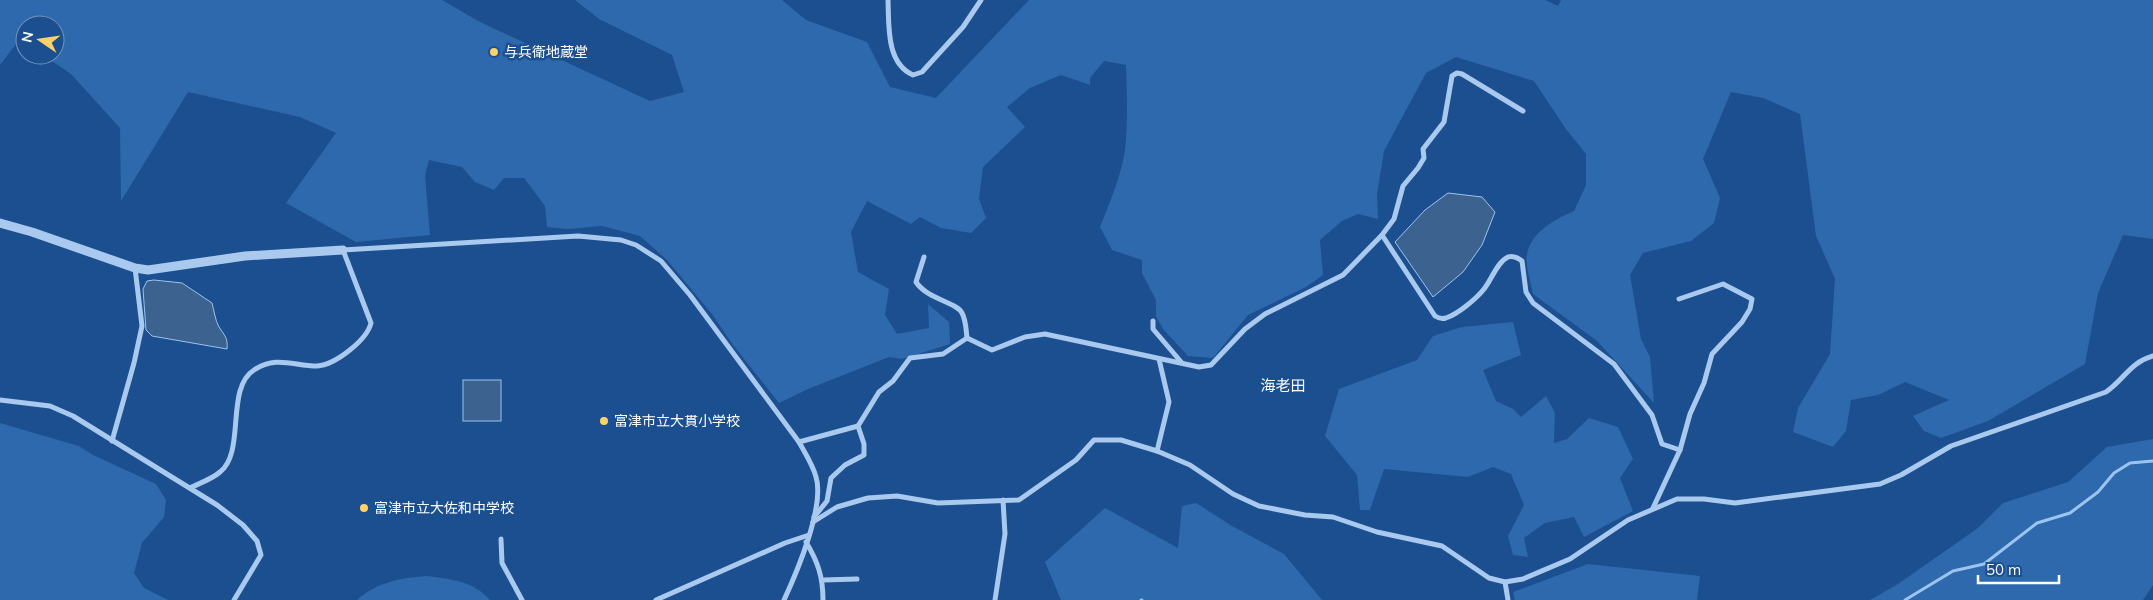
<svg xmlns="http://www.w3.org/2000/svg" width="2153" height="600" viewBox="0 0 2153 600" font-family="Mulish,'Noto Sans JP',sans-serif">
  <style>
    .green { fill: #2e69ad }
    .water { fill: #3c6290; stroke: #9cc4f0 }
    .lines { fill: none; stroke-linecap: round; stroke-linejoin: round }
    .stream { stroke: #9cc4f0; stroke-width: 3 }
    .minor { stroke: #a9c9ee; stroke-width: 5 }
    .tertiary { stroke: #a9c9ee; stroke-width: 9 }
    .poi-dot { fill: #ffd166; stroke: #1b4f8f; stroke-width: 2 }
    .labels { text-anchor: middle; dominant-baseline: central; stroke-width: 5; stroke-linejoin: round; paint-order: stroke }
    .poi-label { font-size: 14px; fill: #fff; stroke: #1b4f8f; text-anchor: start }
    .neighbourhood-label { font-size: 15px; fill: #fff; stroke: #1b4f8f }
  </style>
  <rect width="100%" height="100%" fill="#1b4f8f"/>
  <g class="green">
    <path d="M0,0H442L480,22L650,101L684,92L672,55L599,19L575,0H782L806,20L867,42L890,87L936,98L1029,0H1545L1558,6L1561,0H2153V239L2123,235L2098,293L2085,364L1988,421L1941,438L1924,431L1913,416L1949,400L1905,382L1878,395L1851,400L1846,431L1833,447L1793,432L1798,408L1830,354L1835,279L1816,236L1800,114L1763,98L1731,92L1703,159L1720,198L1714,223L1691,241L1643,253L1630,275L1641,339L1650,357L1654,403L1597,341L1533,294C1531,282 1525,266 1527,255C1530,232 1556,219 1574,211L1586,185V154L1566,129L1534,81L1456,57L1426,73L1384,151L1377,194L1378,219L1358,214L1342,221L1320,240L1323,275L1306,287L1248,315L1213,358L1188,356L1163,329L1156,316V300L1142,273V260L1112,250L1100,227C1110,202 1121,176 1125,150C1128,122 1127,93 1126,65L1104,61L1090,78V85L1061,75L1030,88L1007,107L1025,127L983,167L979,199L986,218L971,233L941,228L920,217L911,224L867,201L851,232L858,272L889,289L885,315L897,334L929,328L928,304L949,322L950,344L902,359L889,357L808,389L779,403L733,345L712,314L667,260L640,236L602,226L568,229L547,227L545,206L524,178H504L494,190L475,182L462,167L429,160L425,175L430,235L356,242L286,203L336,133L300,117L188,92L121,201L120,128L71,74L43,55H55V25H25V43L19,40L0,65Z"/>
    <polygon points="1513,322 1521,355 1483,370 1496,401 1513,409 1521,417 1546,396 1555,413 1554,443 1567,439 1589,418 1618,427 1633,459 1620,478 1633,511 1584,537 1574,517 1545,523 1524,538 1528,557 1513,555 1508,536 1524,505 1511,474 1493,467 1468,477 1384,469 1370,510 1360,510 1357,475 1325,436 1339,389 1417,360 1433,336 1462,327"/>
    <polygon points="0,423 79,446 91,454 156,484 166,500 164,517 142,543 134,573 144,588 168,600 0,600"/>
    <polygon points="2153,439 2153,585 2143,600 1870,600 1898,584 1978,528 2003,503 2068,482 2107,447"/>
    <polygon points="1196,503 1232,526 1284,554 1322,600 1061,600 1045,562 1105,508 1178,548 1182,506"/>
    <polygon points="1588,564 1700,576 1697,600 1515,600 1513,592"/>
    <path d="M426,576C450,579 474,581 490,600H357C377,582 401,578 426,576Z"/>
  </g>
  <g class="water">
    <polygon points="1448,193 1482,197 1495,212 1482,245 1463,272 1433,297 1395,242 1425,210"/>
    <path d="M154,280L182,283L212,303C214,310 215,320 219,327C225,336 228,338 227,349L152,336L146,330L143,289L147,281Z"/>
    <rect x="463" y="380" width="38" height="41"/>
  </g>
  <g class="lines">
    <g class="stream">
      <polyline points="1141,600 1142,600"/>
      <polyline points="1905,600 1953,571 1984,564 2037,523 2070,513 2098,492 2114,473 2130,463 2153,461"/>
    </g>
    <g class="minor">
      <path d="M888,0C889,26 886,63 913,75L922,72L963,27L981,0"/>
      <path d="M1382,235L1435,316C1438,318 1442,319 1446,318C1458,314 1476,299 1484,289C1491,281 1497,262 1508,257C1513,255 1518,258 1522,261L1526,292L1533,303L1614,364L1652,415L1662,444L1680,450L1653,508"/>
      <path d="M924,257L916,282C928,300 957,302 962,313C966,320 966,330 967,338"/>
      <polyline points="1679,299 1723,284 1752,299 1750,309 1742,322 1712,354 1704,383 1690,414 1680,450"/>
      <polyline points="1153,321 1153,329 1182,363"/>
      <polyline points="0,400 50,406 73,416 217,505 243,525 257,541 261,555 234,600"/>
      <polyline points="112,441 134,363 142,326 135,268"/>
      <polyline points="799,442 858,426"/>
      <polyline points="1157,451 1169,402 1159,359"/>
      <path d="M190,488C200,483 212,479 220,472C246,452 225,388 254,370C276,355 294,366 317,366C335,365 367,340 371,323L343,250L578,236L621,240L636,245L661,261L690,295L799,442C805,453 813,465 816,477C825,506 797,572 784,600"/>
      <polyline points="814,517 827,501 831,478 845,465 864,455 864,444 858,426 879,392 893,381 910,358 943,354 967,338 992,350 1025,337 1045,334 1199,367 1211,365 1245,329 1265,314 1343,275 1382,235 1394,219 1403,186 1418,168 1424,158 1423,149 1444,122 1452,76 1457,73 1462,74 1523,111"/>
      <path d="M813,522L837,507L868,498L897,496L938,503L1019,500L1076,460L1094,440H1121L1157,451L1190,465L1233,494L1259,506L1305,515L1333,517L1377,532L1442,546L1489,578L1505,582L1523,579L1570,559L1628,520L1677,499H1704L1735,503L1880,484L1901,475L1951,446L2106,392C2125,379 2129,363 2153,356"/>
      <polyline points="501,539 502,563 522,600"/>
      <path d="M806,542C818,562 823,577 823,600"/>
      <polyline points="823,580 857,579"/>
      <polyline points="1505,582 1508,600"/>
      <polyline points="656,600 785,543 809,535"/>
      <polyline points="995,600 1005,534 1003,500"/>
    </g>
    <polyline class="tertiary" points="0,223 32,232 135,268 148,270 245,256 343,250"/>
  </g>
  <g class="poi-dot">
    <circle cx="494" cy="52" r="5"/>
    <circle cx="604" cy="421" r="5"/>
    <circle cx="364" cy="508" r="5"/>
  </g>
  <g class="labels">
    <g class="poi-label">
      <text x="504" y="52">与兵衛地蔵堂</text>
      <text x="614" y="421">富津市立大貫小学校</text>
      <text x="374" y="508">富津市立大佐和中学校</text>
    </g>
    <g class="neighbourhood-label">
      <text x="1283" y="385">海老田</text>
    </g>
  </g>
  <g transform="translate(40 40) rotate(283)"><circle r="24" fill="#1b4f8f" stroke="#7695bc"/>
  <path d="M0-4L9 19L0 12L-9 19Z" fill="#ffd166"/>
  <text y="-8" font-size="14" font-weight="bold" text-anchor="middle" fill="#ffffff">N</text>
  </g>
  <path d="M1978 575v8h81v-8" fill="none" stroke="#ffffff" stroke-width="2.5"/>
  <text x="1986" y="575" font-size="15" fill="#ffffff" stroke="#1b4f8f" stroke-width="4" paint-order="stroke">50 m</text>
</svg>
